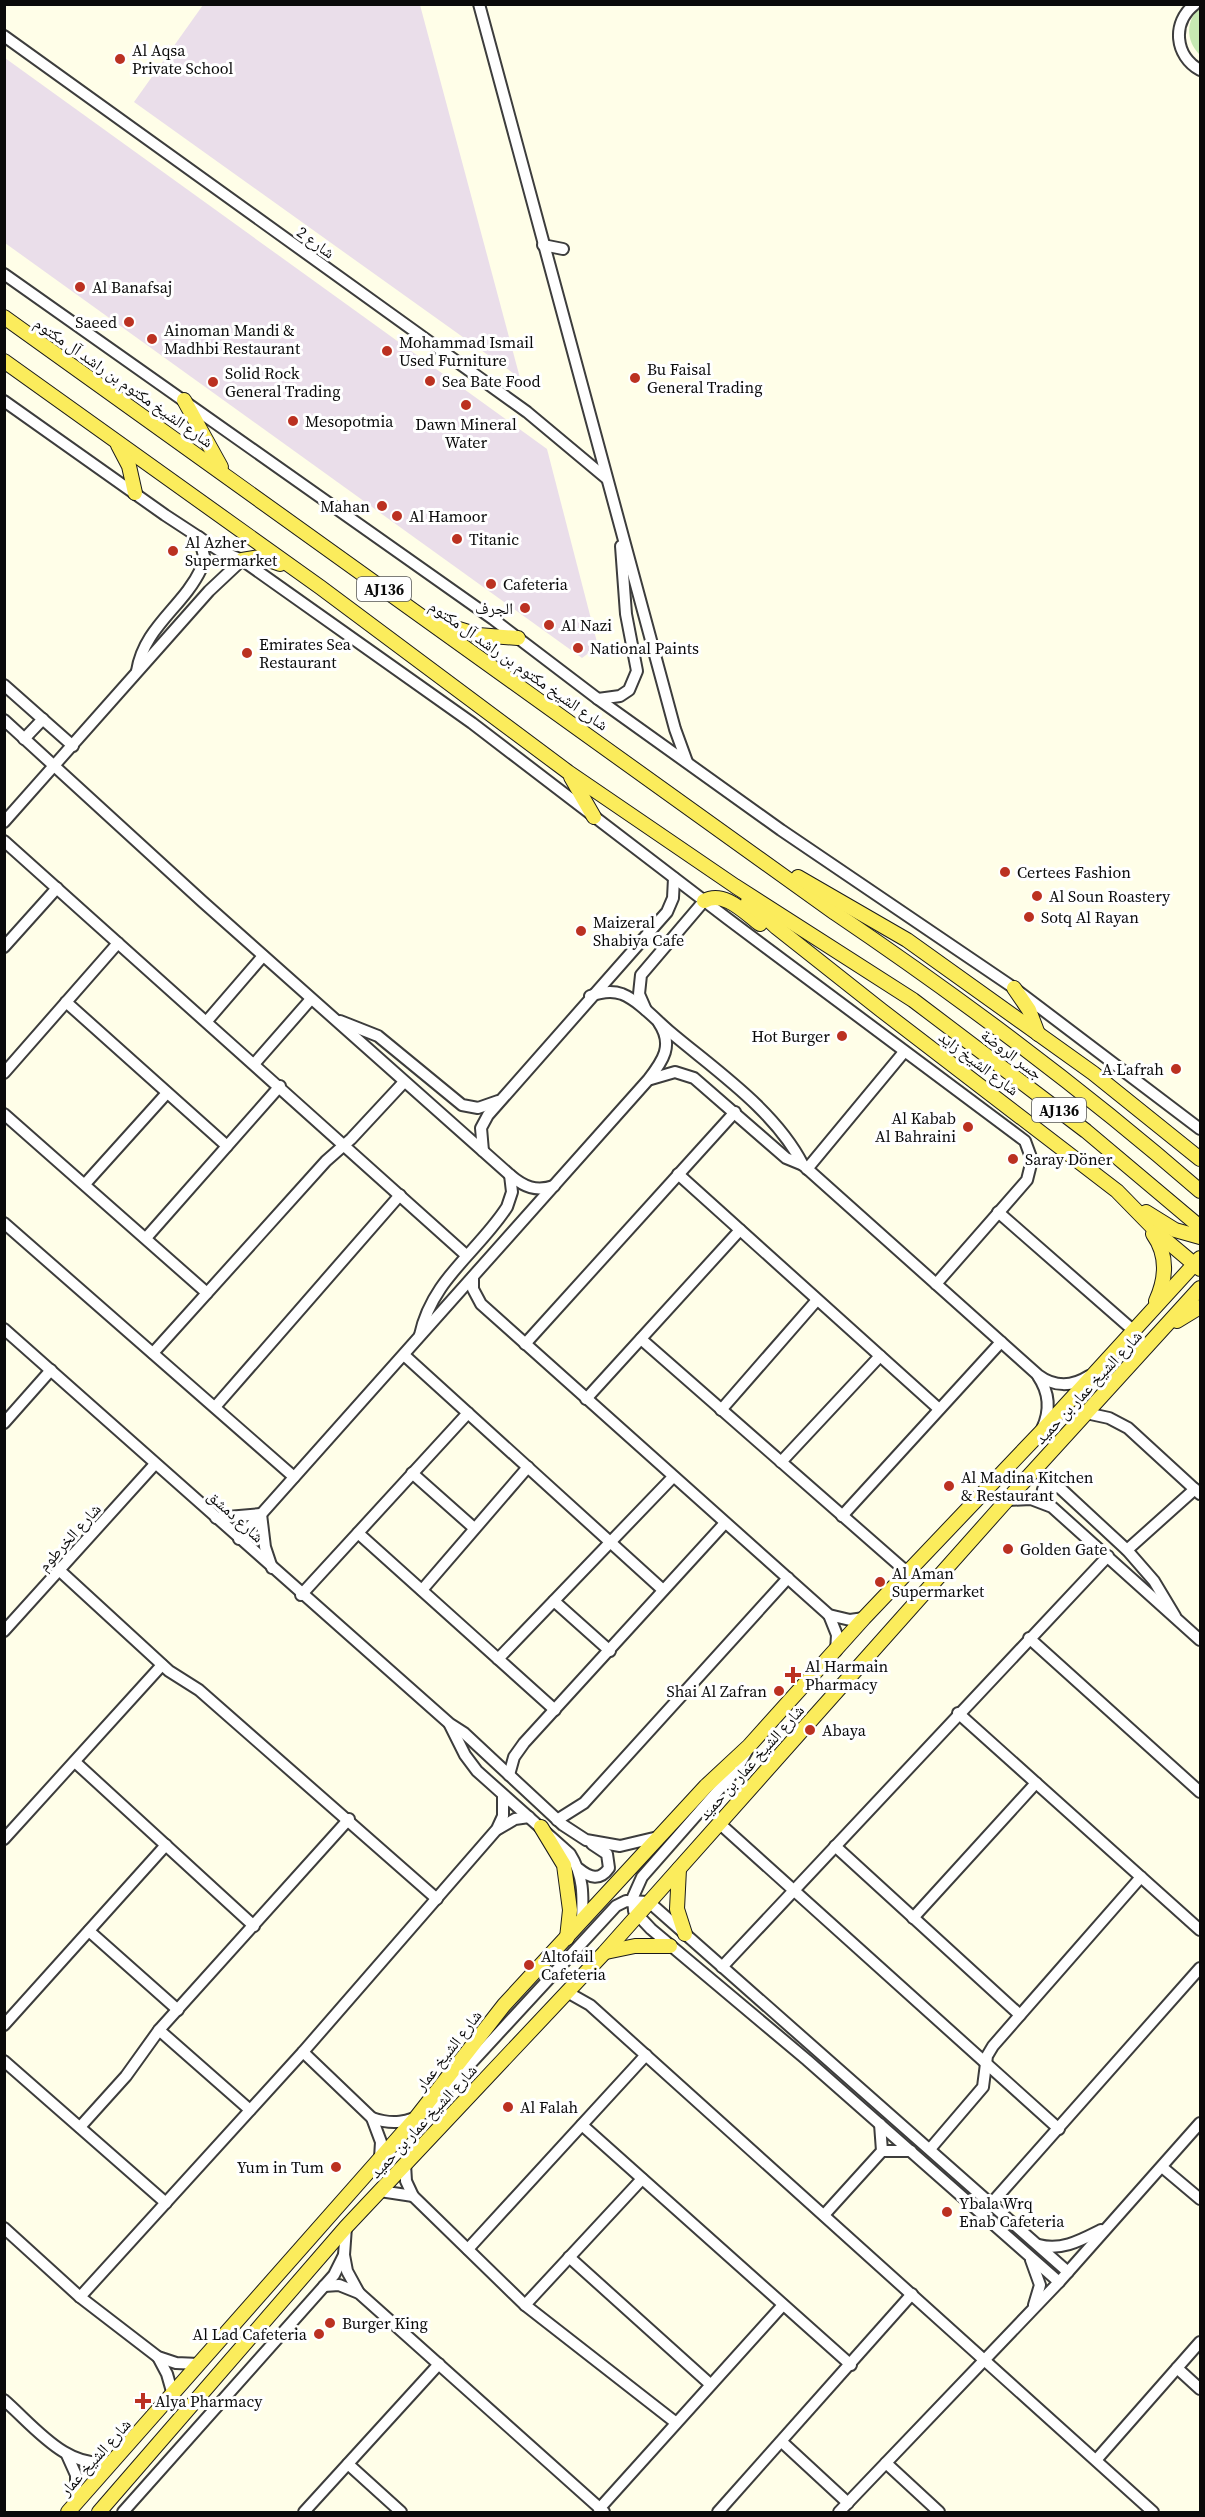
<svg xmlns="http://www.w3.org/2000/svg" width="1205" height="2517" viewBox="0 0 1205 2517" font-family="'Source Serif 4','Noto Naskh Arabic',serif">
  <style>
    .industrial { fill: #eadeea }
    .green { fill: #c6e9b2 }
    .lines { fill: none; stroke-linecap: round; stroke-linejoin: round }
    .minor-casing { stroke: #3d3d3d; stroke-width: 14 }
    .major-casing { stroke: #1b1b1b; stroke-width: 16 }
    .minor { stroke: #fff; stroke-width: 10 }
    .major { stroke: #fbec5c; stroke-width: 14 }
    .poi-dot { fill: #bb3121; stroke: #fff; stroke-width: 2 }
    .labels { text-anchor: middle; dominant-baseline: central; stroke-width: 6; stroke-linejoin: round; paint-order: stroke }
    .shield { fill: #fff; stroke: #545454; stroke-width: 1.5 }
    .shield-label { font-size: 15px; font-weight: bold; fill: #0a0a0a }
    .poi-label { font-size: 16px; fill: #0a0a0a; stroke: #fff; text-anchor: start }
    .street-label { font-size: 16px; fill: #0a0a0a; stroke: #fff }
  </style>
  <rect width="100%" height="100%" fill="#fffee8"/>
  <g class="industrial">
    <polygon points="203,5 420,5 520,378 134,102"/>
    <polygon points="5,58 547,449 598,646 582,658 5,243"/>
  </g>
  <path class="green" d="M1200,6V55C1185,40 1186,21 1200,6Z"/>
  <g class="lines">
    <defs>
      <g id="minor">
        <polyline points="479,4 675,729 687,762"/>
        <path d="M1195,4C1171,23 1175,56 1200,70"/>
        <polyline points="4,36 527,412 606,478"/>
        <polyline points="543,245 563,249"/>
        <polyline points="4,274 493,619 598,699 781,830 1014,988 1200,1129"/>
        <polyline points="4,401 165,515 220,551 242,560 472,723 728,919 1025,1141 1032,1160 1027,1180 936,1284"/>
        <path d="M137,671C144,627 183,607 201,569L204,556L199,537"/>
        <polyline points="4,685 73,746"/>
        <polyline points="598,699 620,696 629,690 637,671 626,614 621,546"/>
        <path d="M4,720L203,902L510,1175C524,1187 536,1192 554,1186"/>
        <polyline points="24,739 43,719"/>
        <polyline points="4,822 209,591 242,560"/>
        <polyline points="4,841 466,1255"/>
        <polyline points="4,947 57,888"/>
        <path d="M590,996C601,992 611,990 622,994C639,1001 655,1019 669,1031C715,1070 775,1110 803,1165L1038,1375C1054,1387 1072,1387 1089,1376"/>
        <polyline points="66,1002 227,1146"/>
        <polyline points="646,1010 639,994 641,975 704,901"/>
        <polyline points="207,1021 263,956"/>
        <polyline points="340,1021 378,1036 462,1105 478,1108 498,1101"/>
        <polyline points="255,1063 311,999"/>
        <polyline points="4,1073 118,943"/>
        <polyline points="651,1079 675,1072 694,1078 786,1158 803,1165"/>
        <polyline points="4,1114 207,1293"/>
        <polyline points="483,1151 481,1128 488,1115 667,912 673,898 674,878"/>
        <polyline points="807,1169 904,1052"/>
        <polyline points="678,1174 939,1409"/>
        <polyline points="85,1184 167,1093"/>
        <polyline points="998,1212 1134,1331"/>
        <polyline points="4,1223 294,1477"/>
        <polyline points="146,1238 280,1086"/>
        <polyline points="473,1277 473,1289 481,1304 829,1615 850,1620 864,1618"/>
        <polyline points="4,1329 450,1724 464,1733 563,1825 586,1840 620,1846 658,1837"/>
        <path d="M420,1335C432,1279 478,1252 507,1207L512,1192L510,1175"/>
        <polyline points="641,1339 908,1573"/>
        <polyline points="525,1344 735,1112"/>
        <polyline points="153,1353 326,1161 351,1139 404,1082"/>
        <polyline points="404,1355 663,1590"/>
        <path d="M1038,1376C1049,1392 1051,1410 1042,1429"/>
        <polyline points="586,1399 740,1230"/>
        <polyline points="215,1407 400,1195"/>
        <polyline points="721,1410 817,1300"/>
        <polyline points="1086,1413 1109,1418 1128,1428 1200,1494"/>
        <polyline points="4,1423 51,1370"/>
        <polyline points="781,1462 880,1356"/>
        <polyline points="412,1473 474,1528"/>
        <polyline points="1007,1500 1031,1499 1052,1507 1200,1640"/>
        <polyline points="1046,1503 1042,1497 1043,1489 1050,1485 1060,1488 1127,1550 1154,1581 1175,1616"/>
        <polyline points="842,1516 1001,1342"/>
        <polyline points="216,1518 261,1514 265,1547 272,1568"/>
        <polyline points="358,1533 555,1710"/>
        <path d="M239,1539L648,1080C663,1061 674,1045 659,1023"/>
        <polyline points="1127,1550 1195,1489"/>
        <polyline points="59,1570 169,1671 199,1690 437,1899"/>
        <polyline points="422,1590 528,1467"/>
        <polyline points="301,1595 468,1413"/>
        <polyline points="554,1601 610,1651"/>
        <polyline points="829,1615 837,1635 836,1651"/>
        <polyline points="4,1631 155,1464"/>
        <polyline points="1029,1638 1200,1792"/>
        <polyline points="498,1659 673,1477"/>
        <polyline points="958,1713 1200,1930"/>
        <path d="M450,1725L465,1755L477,1771L570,1854C584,1876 583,1896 582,1921"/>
        <polyline points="748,1749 737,1769 642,1877 633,1897 634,1911 651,1929 807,2060 1059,2282"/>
        <polyline points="75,1762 254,1926"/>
        <polyline points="509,1775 514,1757 524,1743 725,1523"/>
        <polyline points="557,1820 584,1803 788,1578"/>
        <polyline points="719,1823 1059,2129"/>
        <polyline points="498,1829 515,1819 529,1817"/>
        <polyline points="4,1839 162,1665"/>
        <polyline points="835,1846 1020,2015"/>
        <path d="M579,1869C590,1878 600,1881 609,1868L607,1854L592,1844"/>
        <polyline points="913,1918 1036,1783"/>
        <polyline points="89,1931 178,2010"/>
        <polyline points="722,1967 1108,1556"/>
        <polyline points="567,1992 590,2005 1153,2512"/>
        <polyline points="4,2025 166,1845"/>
        <polyline points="159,2030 250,2110"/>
        <polyline points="303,2052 372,2118 381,2142 380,2158"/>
        <polyline points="4,2061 166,2203"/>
        <path d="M372,2118C392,2125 408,2123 426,2112L616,1906L626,1901L649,1902L1068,2272"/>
        <polyline points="582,2125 851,2365"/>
        <polyline points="80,2127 126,2076 159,2030 349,1819"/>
        <polyline points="930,2149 983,2087 987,2056 993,2046 1141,1877"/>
        <polyline points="882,2151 911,2151"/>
        <polyline points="405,2164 406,2181 413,2196 525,2305 675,2422"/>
        <polyline points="1162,2167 1200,2199"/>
        <polyline points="380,2191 413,2196"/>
        <polyline points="990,2205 1200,1968"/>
        <polyline points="824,2215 882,2151 880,2124"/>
        <polyline points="4,2228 80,2297 158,2357 176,2363 199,2364"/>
        <path d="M1039,2245C1062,2251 1081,2240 1101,2230"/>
        <polyline points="468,2249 646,2055"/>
        <polyline points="344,2255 347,2271 359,2293"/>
        <polyline points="569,2257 710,2384"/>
        <polyline points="1031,2260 1040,2285 1034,2305"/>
        <polyline points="324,2286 339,2285 359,2293 604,2512"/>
        <polyline points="80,2297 303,2052 497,1829 503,1816 503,1795"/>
        <polyline points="525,2305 642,2179"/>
        <polyline points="158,2357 167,2374 173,2395"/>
        <polyline points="1177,2368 1200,2389"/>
        <path d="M4,2400C35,2427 68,2472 113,2461"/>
        <polyline points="782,2442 848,2503"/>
        <polyline points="67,2455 76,2475 76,2502"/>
        <polyline points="1097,2459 1200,2342"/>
        <polyline points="886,2463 939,2512"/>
        <polyline points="348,2464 401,2512"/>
        <polyline points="599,2509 783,2305"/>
        <polyline points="123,2512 334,2275 344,2255 346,2227"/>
        <polyline points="304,2512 439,2364"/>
        <polyline points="718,2512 912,2294"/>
        <polyline points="839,2512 1059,2282 1200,2123"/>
      </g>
      <g id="major">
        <path d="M4,317L835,913C962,999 1084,1090 1200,1191"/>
        <polyline points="4,361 320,587 568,772 735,886 913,1000 1086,1131 1200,1227"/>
        <polyline points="184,400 221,467"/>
        <polyline points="118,445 129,466 135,493"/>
        <polyline points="242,560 260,557 280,564"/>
        <polyline points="436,622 478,635 518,638"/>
        <polyline points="571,777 594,817"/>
        <polyline points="798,877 907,940 1093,1073 1200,1159"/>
        <path d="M704,901C724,890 744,912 760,924"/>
        <polyline points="748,901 776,927 881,1010 1117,1191 1162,1237 1200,1269"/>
        <polyline points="1014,988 1029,1010 1038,1034"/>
        <polyline points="1146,1212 1175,1230 1200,1237"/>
        <path d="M1153,1234C1168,1255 1166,1279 1156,1301"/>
        <polyline points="1177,1321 1200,1307"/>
        <polyline points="541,1827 564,1865 570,1910 567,1938"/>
        <polyline points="679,1869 677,1909 685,1934"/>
        <polyline points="606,1952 635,1946 670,1946"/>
        <polyline points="68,2512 415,2119 504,2005 706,1786 749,1746 864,1618 1040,1433 1200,1258"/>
        <polyline points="99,2512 346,2227 604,1953 1007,1500 1200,1288"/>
      </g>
    </defs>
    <use href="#minor" class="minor-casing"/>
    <use href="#major" class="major-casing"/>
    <use href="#minor" class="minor"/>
    <use href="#major" class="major"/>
  </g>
  <g class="poi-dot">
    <circle cx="120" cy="59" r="6"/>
    <circle cx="80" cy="287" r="6"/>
    <circle cx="129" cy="322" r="6"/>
    <circle cx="152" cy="339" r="6"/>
    <circle cx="387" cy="351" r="6"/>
    <circle cx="635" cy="378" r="6"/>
    <circle cx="430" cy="381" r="6"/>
    <circle cx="213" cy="382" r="6"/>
    <circle cx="466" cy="405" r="6"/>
    <circle cx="293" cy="421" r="6"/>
    <circle cx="382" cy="506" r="6"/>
    <circle cx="397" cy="516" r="6"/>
    <circle cx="457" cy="539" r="6"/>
    <circle cx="173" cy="551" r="6"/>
    <circle cx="491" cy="584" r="6"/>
    <circle cx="525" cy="608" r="6"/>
    <circle cx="549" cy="625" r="6"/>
    <circle cx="578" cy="648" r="6"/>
    <circle cx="247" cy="653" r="6"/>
    <circle cx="1005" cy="872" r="6"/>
    <circle cx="1037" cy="896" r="6"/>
    <circle cx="1029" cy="917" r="6"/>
    <circle cx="581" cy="931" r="6"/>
    <circle cx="842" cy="1036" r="6"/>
    <circle cx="1176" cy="1069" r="6"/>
    <circle cx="968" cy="1127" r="6"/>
    <circle cx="1013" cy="1159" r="6"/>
    <circle cx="949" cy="1486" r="6"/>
    <circle cx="1008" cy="1549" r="6"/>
    <circle cx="880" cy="1582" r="6"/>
    <path d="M790 1666h6v6h6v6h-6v6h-6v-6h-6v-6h6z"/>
    <circle cx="779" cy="1691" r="6"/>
    <circle cx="810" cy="1730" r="6"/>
    <circle cx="529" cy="1965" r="6"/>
    <circle cx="508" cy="2107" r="6"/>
    <circle cx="336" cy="2167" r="6"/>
    <circle cx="947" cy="2212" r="6"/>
    <circle cx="330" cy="2323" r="6"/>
    <circle cx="319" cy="2334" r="6"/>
    <path d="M140 2392h6v6h6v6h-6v6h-6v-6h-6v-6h6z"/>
  </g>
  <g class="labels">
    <g class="shield">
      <rect x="357" y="577" width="54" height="24" rx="4.5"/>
      <rect x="1032" y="1098" width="54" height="24" rx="4.5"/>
    </g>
    <g class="shield-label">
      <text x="384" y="589">AJ136</text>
      <text x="1059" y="1110">AJ136</text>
    </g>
    <g class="poi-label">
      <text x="132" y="50">Al Aqsa<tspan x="132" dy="18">Private School</tspan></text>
      <text x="92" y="287">Al Banafsaj</text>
      <text x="117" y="322" text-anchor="end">Saeed</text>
      <text x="164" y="330">Ainoman Mandi &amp;<tspan x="164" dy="18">Madhbi Restaurant</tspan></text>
      <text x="399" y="342">Mohammad Ismail<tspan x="399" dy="18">Used Furniture</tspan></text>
      <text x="647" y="369">Bu Faisal<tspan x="647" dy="18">General Trading</tspan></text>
      <text x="225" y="373">Solid Rock<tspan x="225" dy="18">General Trading</tspan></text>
      <text x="442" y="381">Sea Bate Food</text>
      <text x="305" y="421">Mesopotmia</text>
      <text x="466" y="424" text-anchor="middle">Dawn Mineral<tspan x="466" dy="18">Water</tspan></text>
      <text x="370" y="506" text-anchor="end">Mahan</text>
      <text x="409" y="516">Al Hamoor</text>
      <text x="469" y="539">Titanic</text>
      <text x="185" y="542">Al Azher<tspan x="185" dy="18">Supermarket</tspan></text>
      <text x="503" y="584">Cafeteria</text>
      <text x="513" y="608" text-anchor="end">الجرف</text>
      <text x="561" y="625">Al Nazi</text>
      <text x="259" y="644">Emirates Sea<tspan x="259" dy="18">Restaurant</tspan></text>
      <text x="590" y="648">National Paints</text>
      <text x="1017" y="872">Certees Fashion</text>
      <text x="1049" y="896">Al Soun Roastery</text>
      <text x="1041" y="917">Sotq Al Rayan</text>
      <text x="593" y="922">Maizeral<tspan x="593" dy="18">Shabiya Cafe</tspan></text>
      <text x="830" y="1036" text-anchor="end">Hot Burger</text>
      <text x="1164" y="1069" text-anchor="end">A Lafrah</text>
      <text x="956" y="1118" text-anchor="end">Al Kabab<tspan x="956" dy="18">Al Bahraini</tspan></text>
      <text x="1025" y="1159">Saray Döner</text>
      <text x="961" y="1477">Al Madina Kitchen<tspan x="961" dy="18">&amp; Restaurant</tspan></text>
      <text x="1020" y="1549">Golden Gate</text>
      <text x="892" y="1573">Al Aman<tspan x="892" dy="18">Supermarket</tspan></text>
      <text x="805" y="1666">Al Harmain<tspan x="805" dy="18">Pharmacy</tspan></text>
      <text x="767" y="1691" text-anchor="end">Shai Al Zafran</text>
      <text x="822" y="1730">Abaya</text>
      <text x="541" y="1956">Altofail<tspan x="541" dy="18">Cafeteria</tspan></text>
      <text x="520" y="2107">Al Falah</text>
      <text x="324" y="2167" text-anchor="end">Yum in Tum</text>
      <text x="959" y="2203">Ybala Wrq<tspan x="959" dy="18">Enab Cafeteria</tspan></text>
      <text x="342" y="2323">Burger King</text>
      <text x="307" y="2334" text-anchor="end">Al Lad Cafeteria</text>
      <text x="155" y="2401">Alya Pharmacy</text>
    </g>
    <g class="street-label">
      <text transform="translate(316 242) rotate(36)">شارع 2</text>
      <text transform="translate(124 382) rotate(35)">شارع الشيخ مكتوم بن راشد آل مكتوم</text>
      <text transform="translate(519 665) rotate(35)">شارع الشيخ مكتوم بن راشد آل مكتوم</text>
      <text transform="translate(1012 1054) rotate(37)">جسر الروضة</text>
      <text transform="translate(979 1063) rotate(37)">شارع الشيخ زايد</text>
      <text transform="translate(1088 1387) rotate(-47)">شارع الشيخ عمار بن حميد</text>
      <text transform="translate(236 1516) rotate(42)">شارع دمشق</text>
      <text transform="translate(69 1537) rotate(-48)">شارع الخرطوم</text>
      <text transform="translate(751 1762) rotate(-48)">شارع الشيخ عمار بن حميد</text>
      <text transform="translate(448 2050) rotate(-52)">شارع الشيخ عمار</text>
      <text transform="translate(423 2121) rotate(-47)">شارع الشيخ عمار بن حميد</text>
      <text transform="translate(95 2457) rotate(-48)">شارع الشيخ عمار</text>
    </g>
  </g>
  <rect width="1205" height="2517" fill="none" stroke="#0a0a0a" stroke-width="12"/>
</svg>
